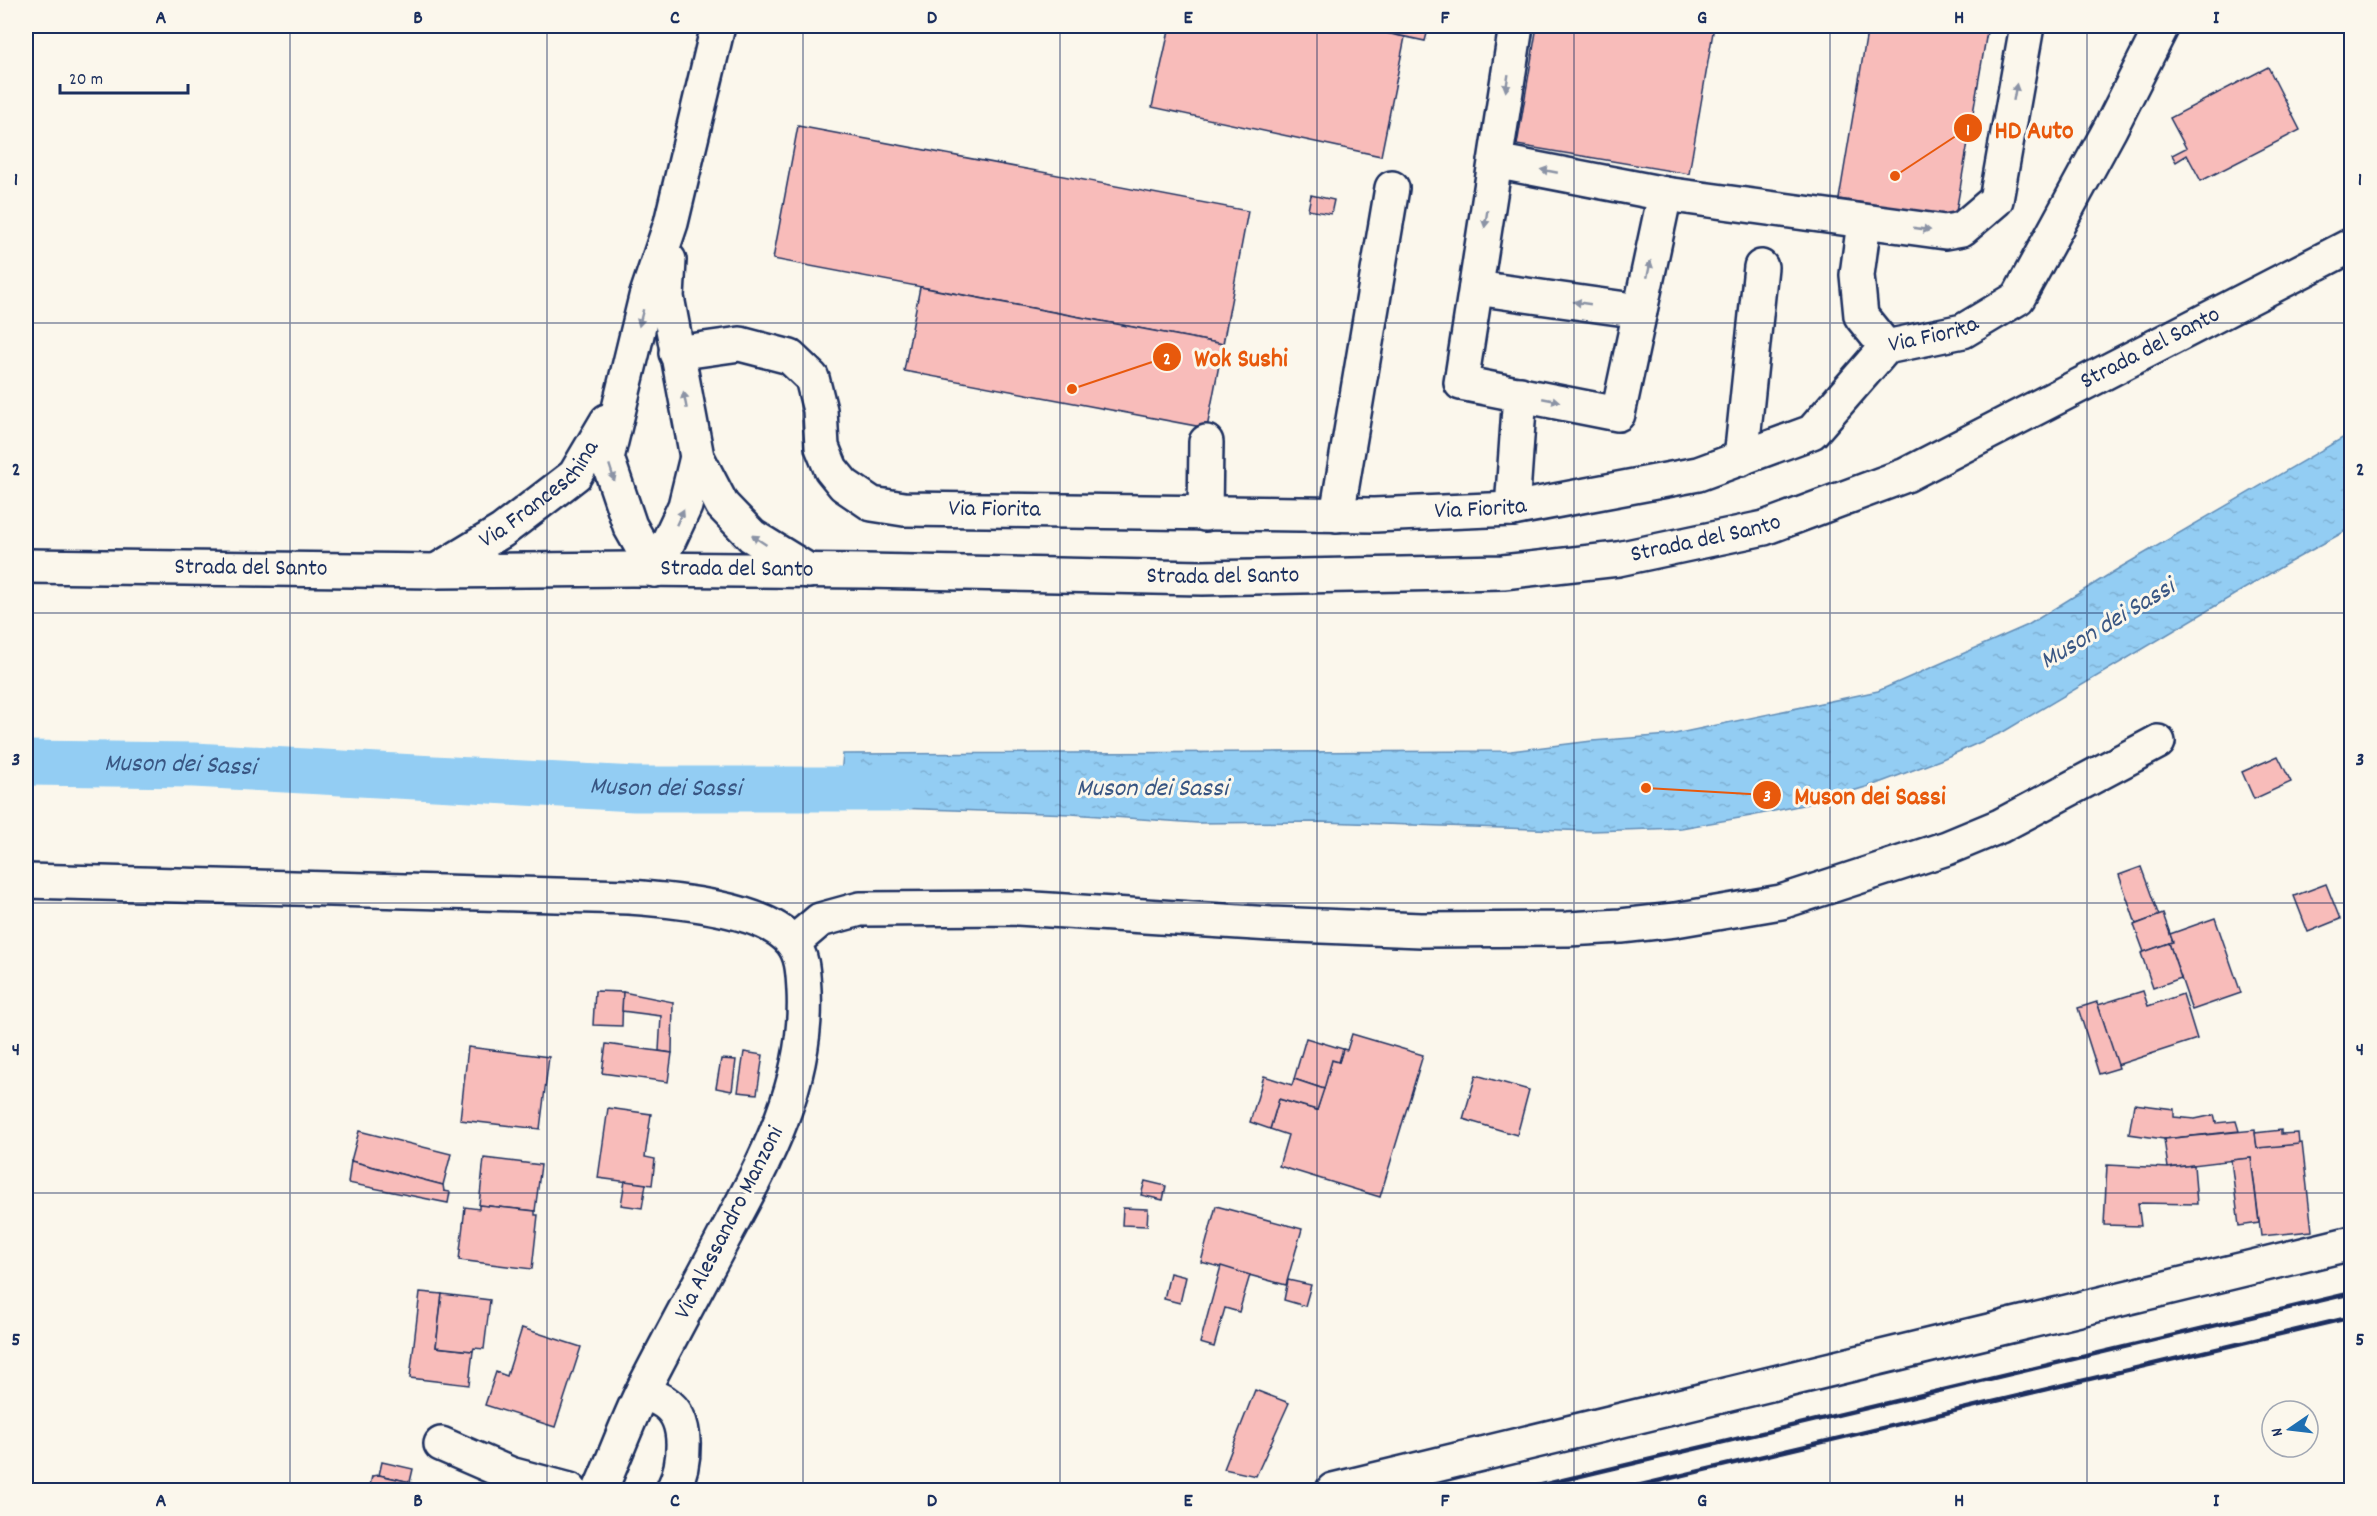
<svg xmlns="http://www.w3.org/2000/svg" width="2377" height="1516" viewBox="0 0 2377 1516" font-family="Dekko,sans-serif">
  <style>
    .water { fill: url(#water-ripples); stroke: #638eb7; stroke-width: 1.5 }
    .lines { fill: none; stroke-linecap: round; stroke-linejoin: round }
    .canal { stroke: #93cdf3; stroke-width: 45 }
    .building { fill: #f8bcba; stroke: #1b2f5e; stroke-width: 1.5 }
    .minor-casing { stroke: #1b2f5e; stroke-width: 38 }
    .major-casing { stroke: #1b2f5e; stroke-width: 38 }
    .minor { stroke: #fbf7ec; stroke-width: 33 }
    .major { stroke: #fbf7ec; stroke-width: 33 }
    .rail { stroke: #1b2f5e; stroke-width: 4.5 }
    .oneway { fill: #8b93a5 }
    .grid { fill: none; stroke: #1b2f5e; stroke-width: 1.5; stroke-opacity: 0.55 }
    .labels { text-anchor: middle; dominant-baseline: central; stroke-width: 6; stroke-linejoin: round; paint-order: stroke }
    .street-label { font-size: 24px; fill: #1b2f5e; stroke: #fbf7ec }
    .water-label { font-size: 26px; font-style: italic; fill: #395683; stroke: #fbf7ec }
    .leader { fill: none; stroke: #e8590c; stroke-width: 2 }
    .callout-dot { fill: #e8590c; stroke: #fbf7ec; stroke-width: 2 }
    .mark-label { font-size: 18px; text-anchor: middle; font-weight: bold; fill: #fff }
    .callout-label { font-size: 26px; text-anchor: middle; font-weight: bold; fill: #e8590c; stroke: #fbf7ec; stroke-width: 6; stroke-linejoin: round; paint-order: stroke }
    .neatline { fill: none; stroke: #1b2f5e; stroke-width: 2 }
    .grid-label { font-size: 20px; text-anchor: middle; font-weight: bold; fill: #1b2f5e }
  </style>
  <defs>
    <pattern id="water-ripples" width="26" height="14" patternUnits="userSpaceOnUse" patternTransform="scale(1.5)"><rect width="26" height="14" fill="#93cdf3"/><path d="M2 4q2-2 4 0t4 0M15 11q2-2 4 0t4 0" fill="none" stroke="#7eb0d3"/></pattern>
  </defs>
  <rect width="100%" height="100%" fill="#fbf7ec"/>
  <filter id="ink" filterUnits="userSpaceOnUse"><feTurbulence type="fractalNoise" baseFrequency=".0167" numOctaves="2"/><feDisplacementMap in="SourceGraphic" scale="12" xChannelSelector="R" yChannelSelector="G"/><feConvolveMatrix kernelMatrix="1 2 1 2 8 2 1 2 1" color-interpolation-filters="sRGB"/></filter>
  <g filter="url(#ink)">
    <polygon class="water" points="2351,433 2351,528 2281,567 2003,732 1940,760 1876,784 1812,803 1751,816 1681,828 1592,831 1322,822 1197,823 1071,814 838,806 843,754 1511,751 1592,741 1670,735 1878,691 2028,625 2121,567"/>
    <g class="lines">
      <path class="canal" id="s1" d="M26,763L194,765L635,789H901"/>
    </g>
    <g class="building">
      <polygon points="1170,26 1351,26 1405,37 1381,156 1152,107"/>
      <polygon points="1365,26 1429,26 1425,41 1364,28"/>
      <polygon points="1537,26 1714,26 1689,174 1517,145"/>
      <polygon points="1868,26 1988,26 1955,218 1839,199"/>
      <polygon points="2268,67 2300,130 2201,181 2187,155 2176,162 2172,155 2186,148 2170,118"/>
      <polygon points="798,126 1248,211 1223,344 773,259"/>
      <polygon points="1311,195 1334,200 1331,214 1308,210"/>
      <polygon points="920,287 1223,344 1207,428 904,371"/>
      <polygon points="2278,756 2291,782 2254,799 2242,772"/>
      <polygon points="2141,867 2159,916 2136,924 2119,875"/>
      <polygon points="2326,884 2340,919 2308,932 2294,896"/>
      <polygon points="2163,914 2173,942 2144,952 2134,925"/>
      <polygon points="2215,918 2241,993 2192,1010 2169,943 2173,942 2170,934"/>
      <polygon points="2169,943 2181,978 2153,988 2141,953"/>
      <polygon points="595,991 623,992 622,1026 593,1025"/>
      <polygon points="2143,991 2148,1006 2183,994 2197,1039 2117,1065 2098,1005"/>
      <polygon points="623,992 673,1002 672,1053 659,1051 661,1016 622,1011"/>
      <polygon points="2097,1002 2119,1068 2099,1074 2078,1008"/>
      <polygon points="1352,1034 1423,1055 1380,1197 1279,1166 1288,1135 1270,1129 1279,1099 1317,1110 1332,1060 1339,1062 1343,1049 1347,1050"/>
      <polygon points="1306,1038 1343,1049 1339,1062 1332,1060 1324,1089 1294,1079"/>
      <polygon points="606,1044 672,1053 668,1082 602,1073"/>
      <polygon points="468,1047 549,1057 540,1129 460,1120"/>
      <polygon points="744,1052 763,1055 757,1094 738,1092"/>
      <polygon points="721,1059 736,1060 732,1091 716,1088"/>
      <polygon points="1476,1075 1529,1090 1517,1135 1463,1119"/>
      <polygon points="1264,1076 1292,1085 1294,1079 1324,1089 1317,1110 1279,1099 1270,1129 1250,1122"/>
      <polygon points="2134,1104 2174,1109 2174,1117 2195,1119 2214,1115 2216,1123 2236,1121 2239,1131 2164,1139 2129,1134"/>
      <polygon points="608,1108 651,1114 645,1157 655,1159 652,1185 598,1178"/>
      <polygon points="2255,1130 2257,1148 2302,1143 2312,1231 2261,1236 2251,1158 2168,1168 2164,1139"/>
      <polygon points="2281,1130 2281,1134 2298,1133 2299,1144 2257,1148 2255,1133"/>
      <polygon points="359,1131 451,1154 443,1185 351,1161"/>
      <polygon points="484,1158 541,1165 535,1211 479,1205"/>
      <polygon points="2251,1158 2259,1223 2239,1226 2231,1160"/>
      <polygon points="351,1161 443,1185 444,1191 450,1192 448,1203 348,1183"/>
      <polygon points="2107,1165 2168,1168 2194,1165 2197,1204 2138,1203 2141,1226 2104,1225"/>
      <polygon points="625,1181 646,1184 642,1208 621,1205"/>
      <polygon points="1145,1181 1166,1186 1163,1200 1141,1195"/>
      <polygon points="479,1205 535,1211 535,1215 538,1215 532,1269 459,1260 465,1207 479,1209"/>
      <polygon points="1216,1206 1302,1229 1286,1285 1201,1262"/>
      <polygon points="1123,1208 1148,1209 1147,1226 1122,1225"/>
      <polygon points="1221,1266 1250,1275 1239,1312 1225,1308 1214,1347 1200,1343"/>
      <polygon points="1170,1273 1186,1277 1180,1303 1164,1299"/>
      <polygon points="1288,1280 1311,1285 1305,1306 1284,1300"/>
      <polygon points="420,1292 442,1294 436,1347 473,1351 469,1385 410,1378"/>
      <polygon points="442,1294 490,1300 484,1349 474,1348 473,1351 436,1347"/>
      <polygon points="522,1328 581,1347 555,1427 485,1405 496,1372 507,1376"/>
      <polygon points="1255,1390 1289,1403 1256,1476 1224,1469"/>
      <polygon points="382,1462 413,1469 410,1482 379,1475"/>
      <polygon points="379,1475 410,1482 414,1485 413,1490 369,1490 372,1476"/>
    </g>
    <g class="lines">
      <defs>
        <g id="minor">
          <polyline points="1495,161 1665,194 1618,414 1461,383 1516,26"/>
          <polyline points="1665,194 1945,232 1962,229 1996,200 2027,26"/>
          <polyline points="1864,222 1857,275 1861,316 1886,347"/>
          <polyline points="669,260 667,297 697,457 722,505 752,536 809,571"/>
          <polyline points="1476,288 1640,311"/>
          <path id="s2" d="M676,353L740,344L790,357L812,378L820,410L822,447L831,469L844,485L872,504L904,509L1374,515L1512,509L1698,474L1812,432L1886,347L1963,331L2018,298L2110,129L2162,26"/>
          <polyline points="1741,459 1761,267"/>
          <polyline points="1512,509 1520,394"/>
          <polyline points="1205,514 1206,442"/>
          <polyline points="1337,515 1392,188"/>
          <polyline points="655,570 630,526 607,458 646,297 671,223 718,26"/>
          <polyline points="655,570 685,506 697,457"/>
          <path id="s3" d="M436,571L502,531L575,475L607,421"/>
          <path d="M26,881L629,897C671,900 765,908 792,942C803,956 803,974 804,990C809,1081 766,1160 724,1237C697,1288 669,1339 643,1390C627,1422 615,1457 600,1490"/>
          <polyline points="793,943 820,920 860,909 1018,908 1271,924 1421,930 1568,929 1621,926 1675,920 1781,902 1947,848 2000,826 2158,742"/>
          <path d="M642,1393C649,1395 658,1398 664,1402C691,1419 685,1466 673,1490"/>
          <polyline points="441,1444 510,1474 570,1490"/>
          <polyline points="1333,1490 2352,1243"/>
        </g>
        <g id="major">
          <path id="s4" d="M26,566L436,571L632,569L866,571L1202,578L1503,572L1618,559L1764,528L1906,475L2352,245"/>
        </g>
      </defs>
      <use href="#minor" class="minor-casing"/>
      <use href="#major" class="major-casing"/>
      <use href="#minor" class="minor"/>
      <use href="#major" class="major"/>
      <g class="rail">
        <polyline points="1521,1490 2352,1293"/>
        <polyline points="1620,1490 2352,1317"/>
      </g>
    </g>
    <defs><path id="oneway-solid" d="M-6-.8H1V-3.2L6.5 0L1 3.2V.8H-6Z" transform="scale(1.5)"/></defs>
    <g class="oneway">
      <use href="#oneway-solid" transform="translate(1507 83) rotate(99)"/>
      <use href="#oneway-solid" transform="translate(2015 92) rotate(-80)"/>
      <use href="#oneway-solid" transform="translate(1549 171) rotate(-169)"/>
      <use href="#oneway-solid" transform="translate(1486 219) rotate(99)"/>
      <use href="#oneway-solid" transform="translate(1922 229) rotate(8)"/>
      <use href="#oneway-solid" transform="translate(1649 269) rotate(-78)"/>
      <use href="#oneway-solid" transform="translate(1582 303) rotate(-172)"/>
      <use href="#oneway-solid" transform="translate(641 318) rotate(104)"/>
      <use href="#oneway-solid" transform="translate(685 400) rotate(-101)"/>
      <use href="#oneway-solid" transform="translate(1551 400) rotate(11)"/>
      <use href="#oneway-solid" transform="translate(612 473) rotate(72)"/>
      <use href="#oneway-solid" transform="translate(680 517) rotate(-65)"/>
      <use href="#oneway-solid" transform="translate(759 540) rotate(-146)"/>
    </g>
  </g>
  <path class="grid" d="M290,26V1490M547,26V1490M803,26V1490M1060,26V1490M1317,26V1490M1574,26V1490M1830,26V1490M2087,26V1490M26,323H2352M26,613H2352M26,903H2352M26,1193H2352"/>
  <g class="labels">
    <g class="street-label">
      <text stroke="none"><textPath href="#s2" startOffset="1408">Via Fiorita</textPath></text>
      <text stroke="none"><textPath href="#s4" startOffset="2169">Strada del Santo</textPath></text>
      <text stroke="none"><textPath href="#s3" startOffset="130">Via Franceschina</textPath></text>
      <text stroke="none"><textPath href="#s2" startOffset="904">Via Fiorita</textPath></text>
      <text stroke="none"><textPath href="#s2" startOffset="418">Via Fiorita</textPath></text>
      <text stroke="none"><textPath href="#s4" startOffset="1683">Strada del Santo</textPath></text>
      <text stroke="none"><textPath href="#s4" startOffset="225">Strada del Santo</textPath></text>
      <text stroke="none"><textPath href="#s4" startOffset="711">Strada del Santo</textPath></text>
      <text stroke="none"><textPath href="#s4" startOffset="1197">Strada del Santo</textPath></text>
      <text transform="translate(730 1223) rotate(-63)">Via Alessandro Manzoni</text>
    </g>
    <g class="water-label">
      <text transform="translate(2108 625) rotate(-31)">Muson dei Sassi</text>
      <text stroke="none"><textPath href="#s1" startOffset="154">Muson dei Sassi</textPath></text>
      <text stroke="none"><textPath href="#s1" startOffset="640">Muson dei Sassi</textPath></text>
      <text x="1152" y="789">Muson dei Sassi</text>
    </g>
  </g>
  <path class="leader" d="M1895 176L1968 128M1072 389L1167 357M1646 788L1767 795"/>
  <g class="callout-dot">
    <circle cx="1895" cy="176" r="6"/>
    <circle cx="1072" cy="389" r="6"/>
    <circle cx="1646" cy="788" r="6"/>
    <circle cx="1968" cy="128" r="15"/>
    <circle cx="1167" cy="357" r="15"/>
    <circle cx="1767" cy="795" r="15"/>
  </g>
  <g class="mark-label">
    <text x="1968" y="135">1</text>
    <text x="1167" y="364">2</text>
    <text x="1767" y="801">3</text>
  </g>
  <g class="callout-label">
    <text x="2034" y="138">HD Auto</text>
    <text x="1241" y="366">Wok Sushi</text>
    <text x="1870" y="804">Muson dei Sassi</text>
  </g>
  <rect width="2377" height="1516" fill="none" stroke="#fbf7ec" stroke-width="66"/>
  <g transform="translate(2290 1429) rotate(256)"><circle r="28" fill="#fbf7ec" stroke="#a1a7b3" stroke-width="1.5"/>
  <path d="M0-4.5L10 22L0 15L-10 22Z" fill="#1f6fb2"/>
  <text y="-9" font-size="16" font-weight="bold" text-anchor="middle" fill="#1b2f5e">N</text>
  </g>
  <path d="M60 84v9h128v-9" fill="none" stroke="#1b2f5e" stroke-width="3"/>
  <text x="69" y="84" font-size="18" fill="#1b2f5e" stroke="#fbf7ec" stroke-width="4.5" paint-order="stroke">20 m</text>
  <rect x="33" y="33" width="2311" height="1450" class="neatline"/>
  <g class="grid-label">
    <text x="161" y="23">A</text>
    <text x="418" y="23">B</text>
    <text x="675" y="23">C</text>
    <text x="932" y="23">D</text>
    <text x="1188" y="23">E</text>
    <text x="1445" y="23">F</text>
    <text x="1702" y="23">G</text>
    <text x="1959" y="23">H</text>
    <text x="2216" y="23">I</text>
    <text x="16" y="185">1</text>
    <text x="2360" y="185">1</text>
    <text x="16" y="475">2</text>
    <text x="2360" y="475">2</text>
    <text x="16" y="765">3</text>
    <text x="2360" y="765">3</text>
    <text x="16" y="1055">4</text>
    <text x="2360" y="1055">4</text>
    <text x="16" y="1345">5</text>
    <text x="2360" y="1345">5</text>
    <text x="161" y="1506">A</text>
    <text x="418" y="1506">B</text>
    <text x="675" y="1506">C</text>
    <text x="932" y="1506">D</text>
    <text x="1188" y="1506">E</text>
    <text x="1445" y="1506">F</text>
    <text x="1702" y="1506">G</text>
    <text x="1959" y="1506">H</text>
    <text x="2216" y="1506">I</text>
  </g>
</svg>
